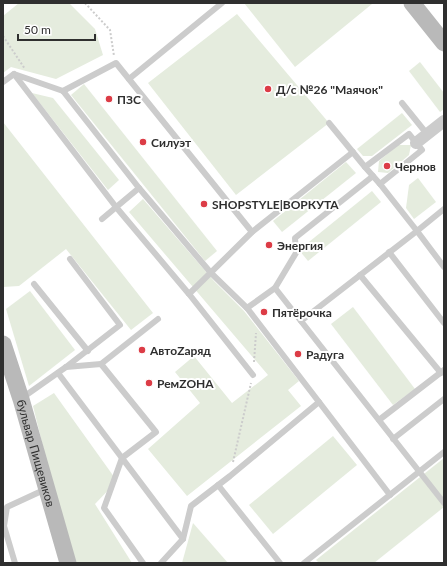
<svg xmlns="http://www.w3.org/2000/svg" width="447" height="566" viewBox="0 0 447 566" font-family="Lato,sans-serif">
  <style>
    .green { fill: #e5ecde }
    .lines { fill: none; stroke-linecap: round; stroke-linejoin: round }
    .path { stroke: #ccc; stroke-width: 2; stroke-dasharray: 2 2; stroke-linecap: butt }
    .lane { stroke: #ccc; stroke-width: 6 }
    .street { stroke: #ccc; stroke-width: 12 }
    .secondary { stroke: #b9b9b9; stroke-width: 17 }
    .poi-dot { fill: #dc3c46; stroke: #fff; stroke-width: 1.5 }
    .labels { text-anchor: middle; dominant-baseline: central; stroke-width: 4; stroke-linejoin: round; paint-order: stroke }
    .poi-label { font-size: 12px; font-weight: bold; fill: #2f2f2f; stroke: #fff; text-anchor: start }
    .street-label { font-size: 12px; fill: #2f2f2f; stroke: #fff }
  </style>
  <rect width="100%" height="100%" fill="#fff"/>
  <g class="green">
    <polygon points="19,3 69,3 95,29 103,55 56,79 11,67 3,73 3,16"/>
    <polygon points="244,3 371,3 372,4 295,67"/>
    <polygon points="237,14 329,123 236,195 148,83"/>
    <polygon points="420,62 444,93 444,109 440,112 409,71"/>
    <polygon points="84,84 217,251 205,261 71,95"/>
    <polygon points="32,93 53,98 119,180 108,190"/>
    <polygon points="402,113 412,125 372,156 363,156 357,149"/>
    <polygon points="3,122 153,313 131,330 66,249 19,286 3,287"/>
    <polygon points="398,145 411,145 409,155 388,173 378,172 379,161"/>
    <polygon points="346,162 356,173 282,232 273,221"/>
    <polygon points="418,178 436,202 414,219 406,208 409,185"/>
    <polygon points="372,191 381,202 308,261 299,250"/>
    <polygon points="143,199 214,281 244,311 299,381 288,390 301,406 187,496 148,449 200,403 175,372 194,356 232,403 268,375 129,212"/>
    <polygon points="30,291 75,350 29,386 6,309"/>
    <polygon points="353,307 415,389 393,405 331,324"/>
    <polygon points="54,393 117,481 95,504 132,563 76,563 57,503 33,406"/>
    <polygon points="333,436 357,465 273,534 249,505"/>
    <polygon points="444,458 444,507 374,563 319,563 316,560"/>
    <polygon points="193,523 228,563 182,563"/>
  </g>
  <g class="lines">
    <g class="path">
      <polyline points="85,3 110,30 114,56"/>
      <polyline points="3,36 25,69"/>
      <polyline points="254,362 256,333"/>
      <polyline points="233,462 251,383"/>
    </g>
    <g class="lane">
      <polyline points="14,74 116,207 189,294 253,375"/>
      <polyline points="129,79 222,3"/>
      <polyline points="3,82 14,74 63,91 139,188 211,273 247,308"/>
      <polyline points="63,91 116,63 252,232 189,294"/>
      <polyline points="402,103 427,134"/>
      <polyline points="329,123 365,167"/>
      <polygon points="409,134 422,150 380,184 365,167"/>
      <polyline points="380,184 417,231 444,209"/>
      <polyline points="102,219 139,188"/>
      <polyline points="252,232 353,152"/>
      <polyline points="389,252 444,323"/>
      <polyline points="360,275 441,373"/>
      <polyline points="34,284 88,351"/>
      <polyline points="275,288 296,253 295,238 373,176"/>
      <polyline points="301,321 417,231 444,267"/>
      <polyline points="101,364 158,319"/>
      <polyline points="58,373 122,458 156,432 101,364 66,367"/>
      <polyline points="22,398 66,367 120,325 70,259"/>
      <polyline points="319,402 390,495"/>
      <polyline points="379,420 444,370"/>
      <polyline points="393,439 444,399"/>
      <polyline points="122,458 104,508 143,563"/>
      <polyline points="122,458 183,539"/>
      <polyline points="218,485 280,563"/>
      <polyline points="3,526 4,526 7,507 46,489"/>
      <polyline points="4,526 15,563"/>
      <polyline points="161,563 183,539 191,506 230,476 319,402 247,308 275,288 444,503"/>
      <polyline points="304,563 444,452"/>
    </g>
    <polyline class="street" points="416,143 444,121"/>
    <g class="secondary">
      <polyline points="412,3 444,43"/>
      <path id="s1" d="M3,344L21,399L68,563"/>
    </g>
  </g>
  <g class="poi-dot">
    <circle cx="268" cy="89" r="4"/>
    <circle cx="109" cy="99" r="4"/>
    <circle cx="143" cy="142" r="4"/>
    <circle cx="387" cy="166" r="4"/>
    <circle cx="204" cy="204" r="4"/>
    <circle cx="269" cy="245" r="4"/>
    <circle cx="264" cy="312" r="4"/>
    <circle cx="142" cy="350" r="4"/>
    <circle cx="298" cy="354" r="4"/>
    <circle cx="149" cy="383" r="4"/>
  </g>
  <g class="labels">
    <g class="poi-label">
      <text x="276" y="89">Д/с №26 "Маячок"</text>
      <text x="117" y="99">ПЗС</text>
      <text x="151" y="142">Силуэт</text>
      <text x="395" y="166">Чернов</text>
      <text x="212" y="204">SHOPSTYLE|ВОРКУТА</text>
      <text x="277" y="245">Энергия</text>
      <text x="272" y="312">Пятёрочка</text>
      <text x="150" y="350">АвтоZаряд</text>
      <text x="306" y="354">Радуга</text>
      <text x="157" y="383">РемZОНА</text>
    </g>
    <g class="street-label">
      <text stroke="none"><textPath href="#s1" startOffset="114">бульвар Пищевиков</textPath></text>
    </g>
  </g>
  <rect width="447" height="566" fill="none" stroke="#2f2f2f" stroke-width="8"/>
  <path d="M18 34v6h77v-6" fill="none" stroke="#2f2f2f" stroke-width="2"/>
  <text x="24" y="34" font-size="12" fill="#2f2f2f" stroke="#ffffff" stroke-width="3" paint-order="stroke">50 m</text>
</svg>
